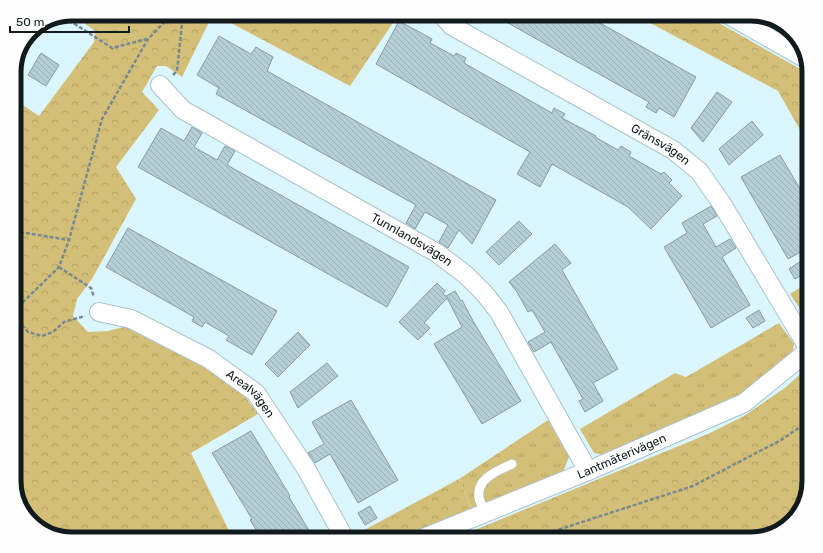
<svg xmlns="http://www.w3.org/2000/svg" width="823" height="553" viewBox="0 0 823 553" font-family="Rubik,sans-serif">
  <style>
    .grass { fill: url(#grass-tufts) }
    .forest { fill: url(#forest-crowns) }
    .building { fill: url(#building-back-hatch); stroke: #849da4 }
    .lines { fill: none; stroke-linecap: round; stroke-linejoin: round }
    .lane-casing { stroke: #a9c2cb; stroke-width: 10 }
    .street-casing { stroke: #a9c2cb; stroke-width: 20 }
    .path { stroke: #788a90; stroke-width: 2.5; stroke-dasharray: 4 2; stroke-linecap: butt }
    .lane { stroke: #fff; stroke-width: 9 }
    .street { stroke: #fff; stroke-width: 18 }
    .labels { text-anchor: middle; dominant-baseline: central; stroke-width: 3; stroke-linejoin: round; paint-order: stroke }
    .street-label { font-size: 12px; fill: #111a1d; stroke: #fefefe }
    .rim { fill: none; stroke: #111a1d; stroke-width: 5 }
  </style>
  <defs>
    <pattern id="grass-tufts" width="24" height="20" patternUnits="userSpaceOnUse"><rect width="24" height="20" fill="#d4bf78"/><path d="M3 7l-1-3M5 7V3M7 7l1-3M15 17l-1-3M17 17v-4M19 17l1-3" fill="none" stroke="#b5a467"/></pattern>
    <pattern id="forest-crowns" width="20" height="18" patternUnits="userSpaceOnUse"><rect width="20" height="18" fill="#d4bf78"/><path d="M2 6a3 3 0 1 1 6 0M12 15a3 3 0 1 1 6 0" fill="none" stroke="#b5a467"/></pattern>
    <pattern id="building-back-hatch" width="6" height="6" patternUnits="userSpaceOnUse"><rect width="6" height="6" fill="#b5ced7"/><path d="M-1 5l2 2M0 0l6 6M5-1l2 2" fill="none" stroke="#9bb0b8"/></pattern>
  </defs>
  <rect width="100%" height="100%" fill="#dcf6ff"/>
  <g class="grass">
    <polygon points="779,323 794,344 791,361 752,390 608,456 594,453 580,429 675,373 686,377"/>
    <polygon points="548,420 569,457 563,472 472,510 459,479"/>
  </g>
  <g class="forest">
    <polygon points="72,14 213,14 182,77 166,66 157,66 142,92 159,110 116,167 136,199 92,279 77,299 73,316 88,332 108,331 127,326 206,367 244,395 258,414 191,453 233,539 72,539 40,529 22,510 14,484 14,151 20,143 14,138 14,99 39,116 94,42 95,31"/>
    <polygon points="214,14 399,14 350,86"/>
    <polygon points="633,14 703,14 809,74 809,146 778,91"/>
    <polygon points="809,282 809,322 790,294"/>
    <polygon points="809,366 809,481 799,513 777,533 751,539 453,539 708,434 744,416 786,387"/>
    <polygon points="459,479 472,510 402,539 358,539 355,535"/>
  </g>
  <g class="building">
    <polygon points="492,14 584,14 696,77 674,117 659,108 656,113 646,107 649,102"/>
    <polygon points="399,21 432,39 430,43 454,56 456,53 466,58 464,63 529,100 552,113 554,108 565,114 562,118 596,136 595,137 618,150 621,146 631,152 629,156 661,174 664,172 672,180 669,183 682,196 651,229 628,207 552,164 540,187 517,174 530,152 376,64"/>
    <polygon points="219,36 251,54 256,47 273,57 267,71 496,200 472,244 459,230 448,248 439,242 448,225 425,212 415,229 406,223 416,205 216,94 219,88 197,75"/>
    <polygon points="41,53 59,65 46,86 28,75"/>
    <polygon points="717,92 732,102 703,142 691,128"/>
    <polygon points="752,121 763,135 729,165 719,149"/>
    <polygon points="192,127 202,133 194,147 217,160 225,146 235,151 227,165 409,267 387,307 138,167 161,128 184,141"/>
    <polygon points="780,155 809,204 809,247 788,259 741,177"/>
    <polygon points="711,206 717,216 703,224 716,247 730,239 736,248 722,257 750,305 711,328 664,247 687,233 682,223"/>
    <polygon points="519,221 532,234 499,265 486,252"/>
    <polygon points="128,228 277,311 252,355 226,340 229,336 205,322 202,327 192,321 194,317 106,267"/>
    <polygon points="555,244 571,263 562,270 618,369 593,383 603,401 585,412 579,401 583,399 551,342 534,352 528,342 545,332 532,310 528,312 517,292 509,282"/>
    <polygon points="801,261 807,272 795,279 789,269"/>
    <polygon points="437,283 445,291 443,294 447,297 446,296 455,291 461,301 462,300 473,321 521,401 482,424 434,344 462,327 447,298 424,323 430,328 418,340 399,322"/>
    <polygon points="759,310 765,321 753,328 746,318"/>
    <polygon points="298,332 310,345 278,377 265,364"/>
    <polygon points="327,363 338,376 298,408 290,392"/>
    <polygon points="351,400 398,480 358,503 330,454 315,463 308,453 324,444 312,422"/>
    <polygon points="251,431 290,496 289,497 314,539 262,539 250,520 252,519 212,453"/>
    <polygon points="370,506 377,518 365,525 358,513"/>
  </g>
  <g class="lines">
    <defs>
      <g id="lane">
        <polyline points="763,34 771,20"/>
        <path d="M486,512C484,508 480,503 479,498C476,478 498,471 512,464"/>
      </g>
      <g id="street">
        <path id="s1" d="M441,14L452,26L673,150L699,171L722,204L809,349"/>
        <polyline points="727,14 806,59"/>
        <path id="s2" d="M160,85L183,110L437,253L466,275L484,293L499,312L588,471"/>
        <path id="s3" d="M99,312L131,319L209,359L256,393L305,467L345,539"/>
        <path id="s4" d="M421,539L588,471L744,403L809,350"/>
      </g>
    </defs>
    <use href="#lane" class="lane-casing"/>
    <use href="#street" class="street-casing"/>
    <g class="path">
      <polyline points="64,17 112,48 147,39"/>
      <polyline points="173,75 177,71 183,14"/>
      <polyline points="14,231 69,240"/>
      <polyline points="59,267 91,288 94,297"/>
      <polyline points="14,311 59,267 69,240 102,119 148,39 172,14"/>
      <polyline points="14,316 28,332 42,336 53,332 64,322 85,316"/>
      <polyline points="530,539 693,486 781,440 809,421"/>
    </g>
    <use href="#lane" class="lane"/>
    <use href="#street" class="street"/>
  </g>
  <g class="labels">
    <g class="street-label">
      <text stroke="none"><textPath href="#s1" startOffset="256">Gränsvägen</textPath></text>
      <text stroke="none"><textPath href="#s2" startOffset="297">Tunnlandsvägen</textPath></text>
      <text stroke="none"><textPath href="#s3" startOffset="175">Arealvägen</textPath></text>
      <text stroke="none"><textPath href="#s4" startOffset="217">Lantmäterivägen</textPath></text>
    </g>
  </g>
  <path d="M0 0H823V553H0ZM72 21H751A51 51 0 0 1 802 72V481A51 51 0 0 1 751 532H72A51 51 0 0 1 21 481V72A51 51 0 0 1 72 21Z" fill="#fefefe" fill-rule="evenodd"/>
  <path class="rim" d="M72 21H751A51 51 0 0 1 802 72V481A51 51 0 0 1 751 532H72A51 51 0 0 1 21 481V72A51 51 0 0 1 72 21Z"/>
  <path d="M10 26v6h119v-6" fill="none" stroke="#111a1d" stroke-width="2"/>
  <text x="16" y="26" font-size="12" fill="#111a1d" stroke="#fefefe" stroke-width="3" paint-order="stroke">50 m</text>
</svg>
